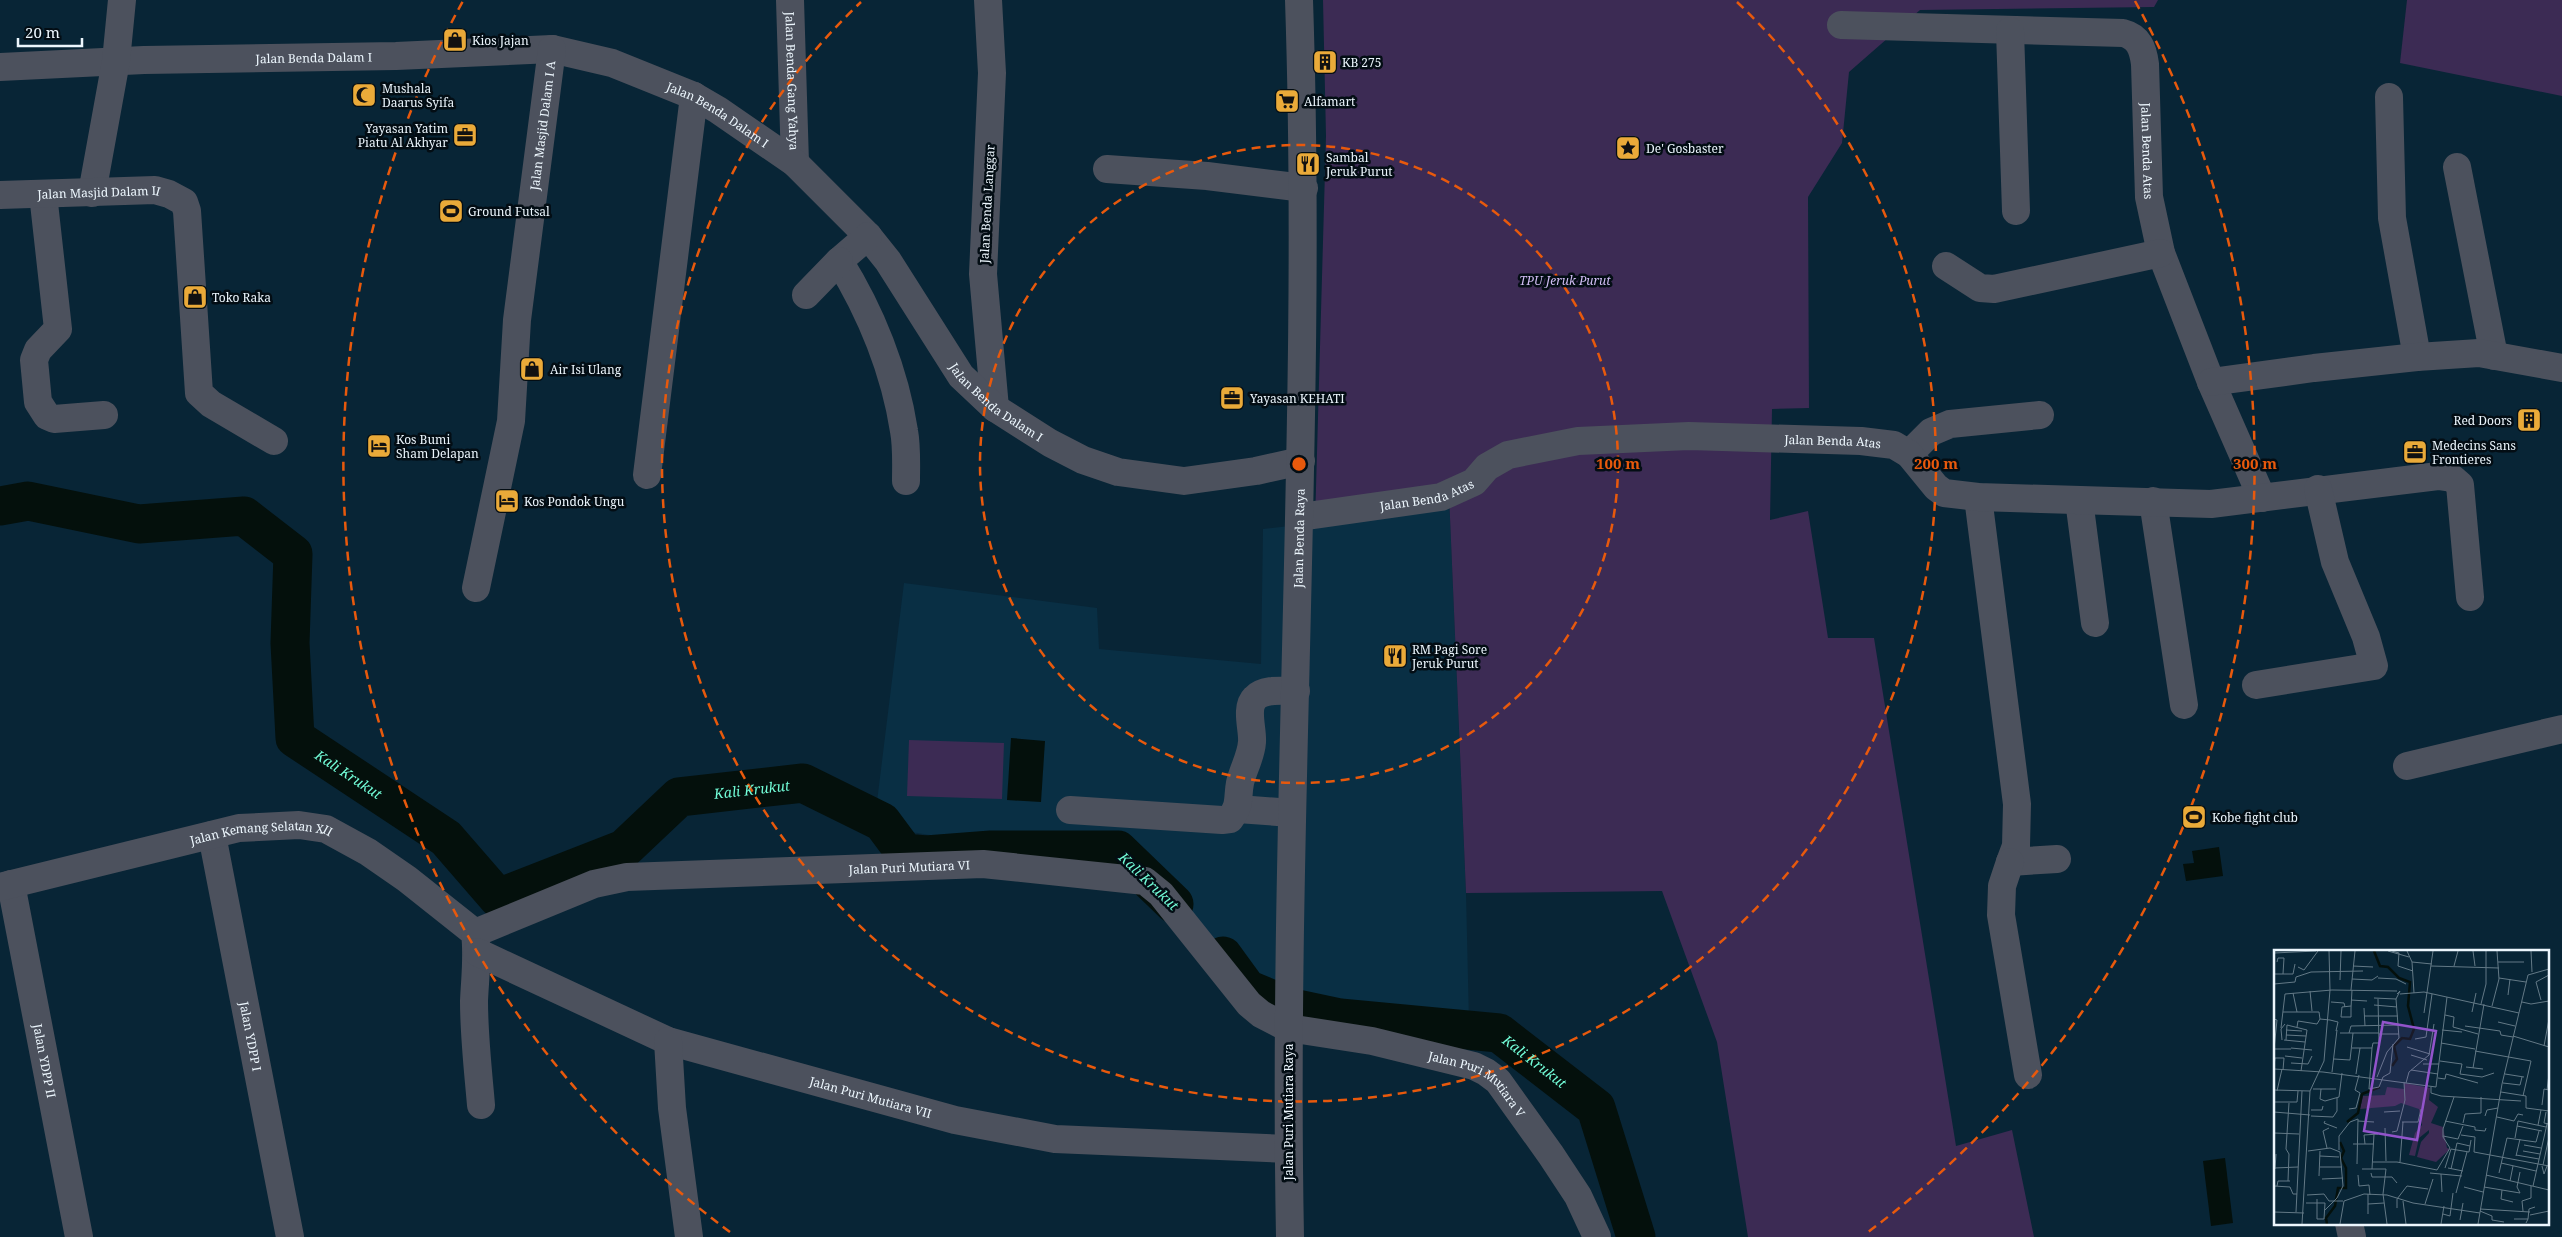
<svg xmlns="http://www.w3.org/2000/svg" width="2562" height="1237" viewBox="0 0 2562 1237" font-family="'Noto Serif',serif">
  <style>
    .built { fill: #092f44 }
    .green { fill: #3c2b54 }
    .water { fill: #04100c }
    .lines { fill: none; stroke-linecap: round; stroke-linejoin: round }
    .river { stroke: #04100c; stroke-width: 39 }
    .minor { stroke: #4c515d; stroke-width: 28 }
    .ring { fill: none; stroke: #e8590c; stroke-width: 2.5; stroke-dasharray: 9 6 }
    .labels { text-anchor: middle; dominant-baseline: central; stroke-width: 5; stroke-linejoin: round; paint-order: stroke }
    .poi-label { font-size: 12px; fill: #ecf6fd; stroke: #030d14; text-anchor: start }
    .street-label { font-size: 12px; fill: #ecf6fd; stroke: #030d14 }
    .park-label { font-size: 12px; font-style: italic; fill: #d1bdf4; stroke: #030d14 }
    .water-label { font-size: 14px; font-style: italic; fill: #72fcd7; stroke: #030d14 }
    .inset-river { fill: none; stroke: #04100c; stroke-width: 2.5 }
    .inset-road { fill: none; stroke: #637986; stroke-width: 1 }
    .view { fill: #9254cb; fill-opacity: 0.15; stroke: #9254cb; stroke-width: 2.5 }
    .inset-edge { fill: none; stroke: #ecf6fd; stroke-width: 2.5 }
    .centre { fill: #e8590c; stroke: #030d14; stroke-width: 2.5 }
    .ring-label { font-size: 15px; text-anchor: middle; font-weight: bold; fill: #e8590c; stroke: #030d14; stroke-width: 5; stroke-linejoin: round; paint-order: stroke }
  </style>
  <rect width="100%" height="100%" fill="#082536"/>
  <polygon class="built" points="1449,494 1466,893 1469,1022 1358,1007 1210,974 1122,866 874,826 904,583 1097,608 1099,649 1261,664 1263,529 1315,523"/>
  <g class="green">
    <polygon points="1323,0 2158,0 2154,7 1920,10 1849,72 1842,143 1808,197 1809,408 1772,409 1770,520 1808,511 1828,638 1874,638 1956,1146 2012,1130 2034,1237 1748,1237 1717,1042 1662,891 1466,893 1449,494 1315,523 1326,136"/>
    <polygon points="2407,0 2562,0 2562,96 2400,63"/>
    <polygon points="909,740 1004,743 1002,799 907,796"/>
  </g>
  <g class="water">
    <polygon points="1011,738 1045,741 1041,802 1007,800"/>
    <polygon points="2219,847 2223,876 2186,881 2183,864 2194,863 2192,851"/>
    <polygon points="2225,1158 2233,1223 2211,1226 2203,1161"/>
  </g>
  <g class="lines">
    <g class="river">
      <path id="s1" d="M0,506L28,501L139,524L244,516L293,554L290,643L295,738L446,838L498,898L624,849L679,797L803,783L882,822L905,853L926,855L991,850H1118L1174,904"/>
      <path id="s2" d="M1223,956L1247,989L1293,1008L1340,1018L1499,1033L1596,1108L1636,1237"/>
    </g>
    <g class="minor">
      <path id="s3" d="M790,0L795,163"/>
      <polyline points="988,0 992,73 983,274 995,408"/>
      <path id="s4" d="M1841,25L2123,33C2139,37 2143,49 2145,64L2149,197L2161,253L2211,382L2262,498"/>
      <polyline points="2010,31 2016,211"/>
      <path id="s5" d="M0,67L144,60L396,56L552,49L612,63L694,96L718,110L795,163L868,236L888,261L961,376L995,408L1050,443L1083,460L1118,472L1184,481L1256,471L1301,461"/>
      <polyline points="2389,97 2392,218 2417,357"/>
      <polyline points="2457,167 2494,356"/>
      <polyline points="1107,169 1207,176 1304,188"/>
      <polyline points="92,193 116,61 122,0"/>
      <polyline points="43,194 58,329 38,350 34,360 38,402 47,416 54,419 104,415"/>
      <path id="s6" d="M0,195L155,190L169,194L184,202L187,211L199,393L211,404L274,441"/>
      <path d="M868,236L839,261C871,312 895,372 904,431C907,447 906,465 906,481"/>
      <polyline points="1946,266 1980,288 1994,289 2161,253"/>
      <polyline points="806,295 839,261"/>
      <polyline points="2211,382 2314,368 2417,357 2479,353 2562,368"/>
      <polyline points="1909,454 1931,432 1950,424 2040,415"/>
      <polyline points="647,475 694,96"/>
      <polyline points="1978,497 2017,804 2016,846 2010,862 2057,859"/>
      <polyline points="2079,500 2095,623"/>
      <polyline points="2153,501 2184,705"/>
      <path id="s7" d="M1300,517L1441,497L1474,482L1487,467L1508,455L1578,441L1689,436L1861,441L1894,445L1909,454L1936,487L1944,493L1978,497L2211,504L2438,476L2452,478L2460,485L2470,597"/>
      <path id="s8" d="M476,588L511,421L517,320L552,49"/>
      <polyline points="2256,685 2374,666 2366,637 2335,562 2318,489"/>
      <polyline points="2407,766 2562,729"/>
      <polyline points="1238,809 1292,813"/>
      <path d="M1070,810L1222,820L1230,819C1241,805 1237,798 1240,783C1243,769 1251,757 1252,742C1253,729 1245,708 1255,698C1264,688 1284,691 1296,691"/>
      <path id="s9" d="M212,835L290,1237"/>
      <polyline points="2010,862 2002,886 2001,915 2028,1075"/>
      <path id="s10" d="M11,884L79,1237"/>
      <path id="s11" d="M0,887L239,828L299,825L326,829L368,852L407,879L475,933C478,956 475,978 474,1001C474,1036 478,1070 481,1105"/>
      <path id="s12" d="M475,933L594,884L627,877L983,864L1145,881L1161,894L1249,1004L1261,1014L1288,1028L1372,1041L1474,1066L1486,1072L1498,1081L1551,1155L1578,1196L1597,1237"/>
      <path id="s13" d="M477,952L668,1041L955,1120L1055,1139L1288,1149"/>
      <polyline points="668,1041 672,1108 689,1237"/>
      <polyline points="2349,1223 2352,1237"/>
      <path id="s14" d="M1290,1237C1282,825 1313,412 1299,0"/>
    </g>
  </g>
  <g class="ring">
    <circle cx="1299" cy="464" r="319"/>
    <path d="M1737 2A637 637 0 1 1 861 2"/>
    <path d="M730 1232A956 956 0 0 1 463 1M2135 1A956 956 0 0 1 1868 1232"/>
  </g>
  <defs>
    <symbol id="shop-square" viewBox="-11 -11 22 22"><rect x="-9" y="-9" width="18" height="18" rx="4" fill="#eaaa39" stroke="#030d14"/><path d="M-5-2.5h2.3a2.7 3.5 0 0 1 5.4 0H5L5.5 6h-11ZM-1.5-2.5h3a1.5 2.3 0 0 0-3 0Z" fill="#111"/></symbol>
    <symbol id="building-square" viewBox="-11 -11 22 22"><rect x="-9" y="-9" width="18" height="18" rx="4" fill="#eaaa39" stroke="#030d14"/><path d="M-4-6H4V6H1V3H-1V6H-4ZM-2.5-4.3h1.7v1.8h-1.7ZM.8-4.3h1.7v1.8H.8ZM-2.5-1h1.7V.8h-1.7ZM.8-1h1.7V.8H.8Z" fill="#111"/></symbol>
    <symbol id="mosque-square" viewBox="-11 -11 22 22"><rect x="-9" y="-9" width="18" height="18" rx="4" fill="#eaaa39" stroke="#030d14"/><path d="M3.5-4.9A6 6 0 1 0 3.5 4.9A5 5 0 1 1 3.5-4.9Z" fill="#111"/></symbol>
    <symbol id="supermarket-square" viewBox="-11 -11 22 22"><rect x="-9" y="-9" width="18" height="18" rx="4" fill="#eaaa39" stroke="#030d14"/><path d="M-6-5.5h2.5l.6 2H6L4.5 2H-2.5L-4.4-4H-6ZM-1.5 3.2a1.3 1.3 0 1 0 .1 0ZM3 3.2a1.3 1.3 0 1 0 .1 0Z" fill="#111"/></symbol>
    <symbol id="office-square" viewBox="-11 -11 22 22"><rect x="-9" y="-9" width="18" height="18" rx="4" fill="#eaaa39" stroke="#030d14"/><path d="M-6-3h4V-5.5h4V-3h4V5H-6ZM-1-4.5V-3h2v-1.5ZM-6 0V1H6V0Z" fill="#111"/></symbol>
    <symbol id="sight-square" viewBox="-11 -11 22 22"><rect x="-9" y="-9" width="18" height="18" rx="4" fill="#eaaa39" stroke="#030d14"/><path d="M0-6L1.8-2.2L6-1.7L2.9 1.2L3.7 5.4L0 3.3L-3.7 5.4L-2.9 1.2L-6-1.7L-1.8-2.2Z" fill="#111"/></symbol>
    <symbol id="restaurant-square" viewBox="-11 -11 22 22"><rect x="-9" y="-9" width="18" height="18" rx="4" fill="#eaaa39" stroke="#030d14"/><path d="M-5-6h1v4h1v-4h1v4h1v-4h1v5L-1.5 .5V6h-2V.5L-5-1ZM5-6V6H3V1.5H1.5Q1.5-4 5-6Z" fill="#111"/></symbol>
    <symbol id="stadium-square" viewBox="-11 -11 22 22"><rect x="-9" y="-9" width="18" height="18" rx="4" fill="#eaaa39" stroke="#030d14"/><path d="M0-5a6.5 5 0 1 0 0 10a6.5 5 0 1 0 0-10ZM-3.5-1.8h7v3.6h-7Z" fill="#111"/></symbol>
    <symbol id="hotel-square" viewBox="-11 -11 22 22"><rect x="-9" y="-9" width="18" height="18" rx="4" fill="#eaaa39" stroke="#030d14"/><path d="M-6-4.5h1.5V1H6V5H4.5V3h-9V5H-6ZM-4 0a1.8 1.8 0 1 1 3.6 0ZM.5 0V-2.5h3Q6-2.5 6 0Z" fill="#111"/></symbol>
  </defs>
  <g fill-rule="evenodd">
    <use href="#shop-square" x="441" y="26" width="28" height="28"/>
    <use href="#building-square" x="1311" y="48" width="28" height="28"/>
    <use href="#mosque-square" x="350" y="81" width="28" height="28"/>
    <use href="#supermarket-square" x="1273" y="87" width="28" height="28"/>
    <use href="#office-square" x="451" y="121" width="28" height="28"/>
    <use href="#sight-square" x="1614" y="134" width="28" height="28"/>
    <use href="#restaurant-square" x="1294" y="150" width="28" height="28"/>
    <use href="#stadium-square" x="437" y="197" width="28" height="28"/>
    <use href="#shop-square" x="181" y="283" width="28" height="28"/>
    <use href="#shop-square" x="518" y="355" width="28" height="28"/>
    <use href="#office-square" x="1218" y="384" width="28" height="28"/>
    <use href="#building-square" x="2515" y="406" width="28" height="28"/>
    <use href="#hotel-square" x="365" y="432" width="28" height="28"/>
    <use href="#office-square" x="2401" y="438" width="28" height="28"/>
    <use href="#hotel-square" x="493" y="487" width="28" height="28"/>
    <use href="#restaurant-square" x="1381" y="642" width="28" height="28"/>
    <use href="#stadium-square" x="2180" y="803" width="28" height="28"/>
  </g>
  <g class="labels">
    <g class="poi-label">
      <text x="472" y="40">Kios Jajan</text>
      <text x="1342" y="62">KB 275</text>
      <text x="382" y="88">Mushala<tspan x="382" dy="14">Daarus Syifa</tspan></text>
      <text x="1304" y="101">Alfamart</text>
      <text x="448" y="128" text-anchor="end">Yayasan Yatim<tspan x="448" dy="14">Piatu Al Akhyar</tspan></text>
      <text x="1646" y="148">De' Gosbaster</text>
      <text x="1326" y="157">Sambal<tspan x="1326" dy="14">Jeruk Purut</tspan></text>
      <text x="468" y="211">Ground Futsal</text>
      <text x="212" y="297">Toko Raka</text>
      <text x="550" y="369">Air Isi Ulang</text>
      <text x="1250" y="398">Yayasan KEHATI</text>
      <text x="2512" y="420" text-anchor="end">Red Doors</text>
      <text x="396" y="439">Kos Bumi<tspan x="396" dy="14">Sham Delapan</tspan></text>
      <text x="2432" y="445">Medecins Sans<tspan x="2432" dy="14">Frontieres</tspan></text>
      <text x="524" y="501">Kos Pondok Ungu</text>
      <text x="1412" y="649">RM Pagi Sore<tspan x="1412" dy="14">Jeruk Purut</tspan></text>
      <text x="2212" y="817">Kobe fight club</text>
    </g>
    <g class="street-label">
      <text stroke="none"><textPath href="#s5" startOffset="314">Jalan Benda Dalam I</textPath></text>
      <text stroke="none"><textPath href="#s3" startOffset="81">Jalan Benda Gang Yahya</textPath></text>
      <text stroke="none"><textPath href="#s5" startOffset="732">Jalan Benda Dalam I</textPath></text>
      <text stroke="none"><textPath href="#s8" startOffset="468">Jalan Masjid Dalam I A</textPath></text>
      <text stroke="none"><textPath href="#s4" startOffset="410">Jalan Benda Atas</textPath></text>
      <text stroke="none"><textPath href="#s6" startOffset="99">Jalan Masjid Dalam II</textPath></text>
      <text transform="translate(987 204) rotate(-87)">Jalan Benda Langgar</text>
      <text stroke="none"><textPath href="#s5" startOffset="1139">Jalan Benda Dalam I</textPath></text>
      <text stroke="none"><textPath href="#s7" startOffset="549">Jalan Benda Atas</textPath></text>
      <text stroke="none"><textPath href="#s7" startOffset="129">Jalan Benda Atas</textPath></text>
      <text stroke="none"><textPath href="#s14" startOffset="699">Jalan Benda Raya</textPath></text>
      <text stroke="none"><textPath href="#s11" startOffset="268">Jalan Kemang Selatan XII</textPath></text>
      <text stroke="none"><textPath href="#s12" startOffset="445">Jalan Puri Mutiara VI</textPath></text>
      <text stroke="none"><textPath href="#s9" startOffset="205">Jalan YDPP I</textPath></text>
      <text stroke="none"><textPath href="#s10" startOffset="180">Jalan YDPP II</textPath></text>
      <text stroke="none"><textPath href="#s12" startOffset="1091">Jalan Puri Mutiara V</textPath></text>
      <text stroke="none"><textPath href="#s13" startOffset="421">Jalan Puri Mutiara VII</textPath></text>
      <text transform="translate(1288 1112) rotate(-90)">Jalan Puri Mutiara Raya</text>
    </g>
    <g class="park-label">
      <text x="1565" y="280">TPU Jeruk Purut</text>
    </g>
    <g class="water-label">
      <text stroke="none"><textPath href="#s1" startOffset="558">Kali Krukut</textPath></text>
      <text stroke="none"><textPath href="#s1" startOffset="1038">Kali Krukut</textPath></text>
      <text transform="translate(1149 881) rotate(44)">Kali Krukut</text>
      <text stroke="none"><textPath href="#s2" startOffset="344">Kali Krukut</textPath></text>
    </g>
  </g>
  <g transform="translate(2274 950)">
    <rect width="275" height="275" fill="#082536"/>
    <path d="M130,133L156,138L155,150L164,157L157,173L169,177L173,198L176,199L162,212L143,207L147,192L155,183V180L145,188L141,206L135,205L141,183L148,175L145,159L127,153L121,156L86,159L89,146L111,145L113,137L130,139Z" fill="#3c2b54"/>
    <path class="inset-river" d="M100,1L106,16L114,17L125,28L136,32L134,56L140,79L136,89L128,88L120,96L123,109L118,116M73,172L84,163L88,144L106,137M53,274L52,268L61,256L64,238H72V218L67,208L70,201L66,192"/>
    <path class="inset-road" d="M114,1L135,7M118,1L125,3L124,16L139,21M133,1L138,12L158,14M199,1L201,16M257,1L258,22M0,3L42,1M3,12L4,8H10L9,24M138,12L140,43M224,12H250M79,16L99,17M157,16L225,18M180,16L184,1M24,17L30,20L44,1M1,24H19L21,14M104,28L122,29L132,34M225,28L252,32M78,29L98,30L104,26M66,30L67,1M0,34L21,32L22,27L37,22L89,21M77,40L81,1M36,41L38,61M126,44L150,42L245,63M234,45L236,29M100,48L122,49M104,49L105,93H99L98,98L95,139L105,137L109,127L116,123L119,94M77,50L93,51M267,50L262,32L275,25M57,52L70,53L71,57M248,52L257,54L275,51M207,54L212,34V1M100,55L123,57M77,56L68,57L67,67H77V58L78,40M218,56L225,29L223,1M90,58L91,76M9,62H23L19,43M23,62H45L46,69L56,70M198,62L202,43M150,63L159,1M171,65L180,67L179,77L204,84M90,66H124M0,69L3,70L0,99M56,70L64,72L62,81M224,72L241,76M191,76L226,81L227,85L239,87M23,77L24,71L43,74L46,69M7,78L11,44L58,40L123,41M12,80L28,81M168,80L188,82M66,83H105M75,83L77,76L124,75M105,84H125M12,85L32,86M239,86L275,97M141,89L152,87L158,44M8,90L7,79L11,74M10,90L31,92M12,90L13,75L33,80L27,121M167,93L201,99M270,96L275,69M133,97L156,104M17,98L38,100M78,98H98M0,99H17M201,101L257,111L249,146M137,105L153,110M11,106L28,108M60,109L76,110L79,83M166,111L188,114L186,124L208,127L220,123M17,113L34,114L38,106M149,114H165M0,116L1,108H10L9,120M192,117L209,119M199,118L210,54M0,119L49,122M137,120L164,124M49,122L162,137L173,47M58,122L63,80M82,124L86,98M231,124L250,127M103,127L113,102L125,88L122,49L126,41L123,44M164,128L171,129L172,124L204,133M132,133L135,122L155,105L160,74M229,133L246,135L248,127M157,137V143L167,146L247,151M39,139H62M47,139L46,149L51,151L65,147L68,123M0,140L36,141M273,140L275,124M3,141L8,119M227,142L252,146V158L275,161M0,152H23L24,141M268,155L270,139L275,140M75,159L82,158L86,143L81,140L85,125M37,160H48L49,156M0,162L36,165M110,162L126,161M272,162L270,173L275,174M37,166L59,167L63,161V148M211,166L213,160L224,158M223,167L240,171L244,164L249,165M51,171L50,173L63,178M84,171L100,172M171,171L201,177V180L211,181L212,178M128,172H144L147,159M189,173L191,164L207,163V147M264,175L267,160M243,176L268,181M111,178L112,211M118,182L123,181L131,150L130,132M0,183L25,184M187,185L201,187L200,202L275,216M169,186L184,189L189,176M241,188L244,171L272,177M79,194H100M91,194L90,185L104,184M250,195L267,198M53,198L49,181L55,178M12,199L15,153M12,199L15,204L14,231M65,200V186L76,172L84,169L83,214M34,201L56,198L66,202L69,236L63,248L51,260M249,201L266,204M242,205L265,209M46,206L65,207M242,206L246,189M99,212H123L163,220L176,198L169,187V179L180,147M126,212L129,172M227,213L262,221M269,215L275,187M268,216L270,224L273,216M46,217H68M0,218L24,217M171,218L177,199L195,202L197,190M174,218L189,221M1,219L2,204M88,219H112L109,244L113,274M98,219L100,184M177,219L183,193L196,196M246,222L243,237L246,243M97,223L98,227H118L123,233M156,223L188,226M225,223L233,188L262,192L265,181M167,224L168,242M84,225L85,236L95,235L96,245M212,225L275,240M45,226L46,201M48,229L69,228M236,231L239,216M0,236L16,237L19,244H23M3,236L4,231H16M259,236L273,174M190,237L209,242M210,237L246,243M228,240L227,249L239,252M182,243L193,202M94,244V264M33,245L50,244L55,251H69M129,251L132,274M32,253H51L50,269H43V249M94,254L110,253M151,254L159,229M123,258V249L133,236L154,239M206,259L256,262M206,261L218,266V270L230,272M249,261L248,251L257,248V236M0,262L30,263M22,262L28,141M169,264L176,266L179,243M256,265L275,261M240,269H254L252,273M254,269L255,259L261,257M186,270L189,253M28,274L36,141L50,111L56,40L55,1M66,274L70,251L90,244L113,245L139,253L206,263M167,274L170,256M204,274L228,134L254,25L275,19"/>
    <path class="view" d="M109,72L162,81L143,190L90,181Z"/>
    <rect width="275" height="275" class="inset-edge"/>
  </g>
  <circle cx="1299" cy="464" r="8" class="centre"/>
  <g class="ring-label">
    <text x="1618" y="469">100 m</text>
    <text x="1936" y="469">200 m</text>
    <text x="2255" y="469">300 m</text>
  </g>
  <path d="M18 38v8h64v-8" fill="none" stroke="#ecf6fd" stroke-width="2.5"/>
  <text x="25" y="38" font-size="15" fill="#ecf6fd" stroke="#030d14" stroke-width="4" paint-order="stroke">20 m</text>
</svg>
